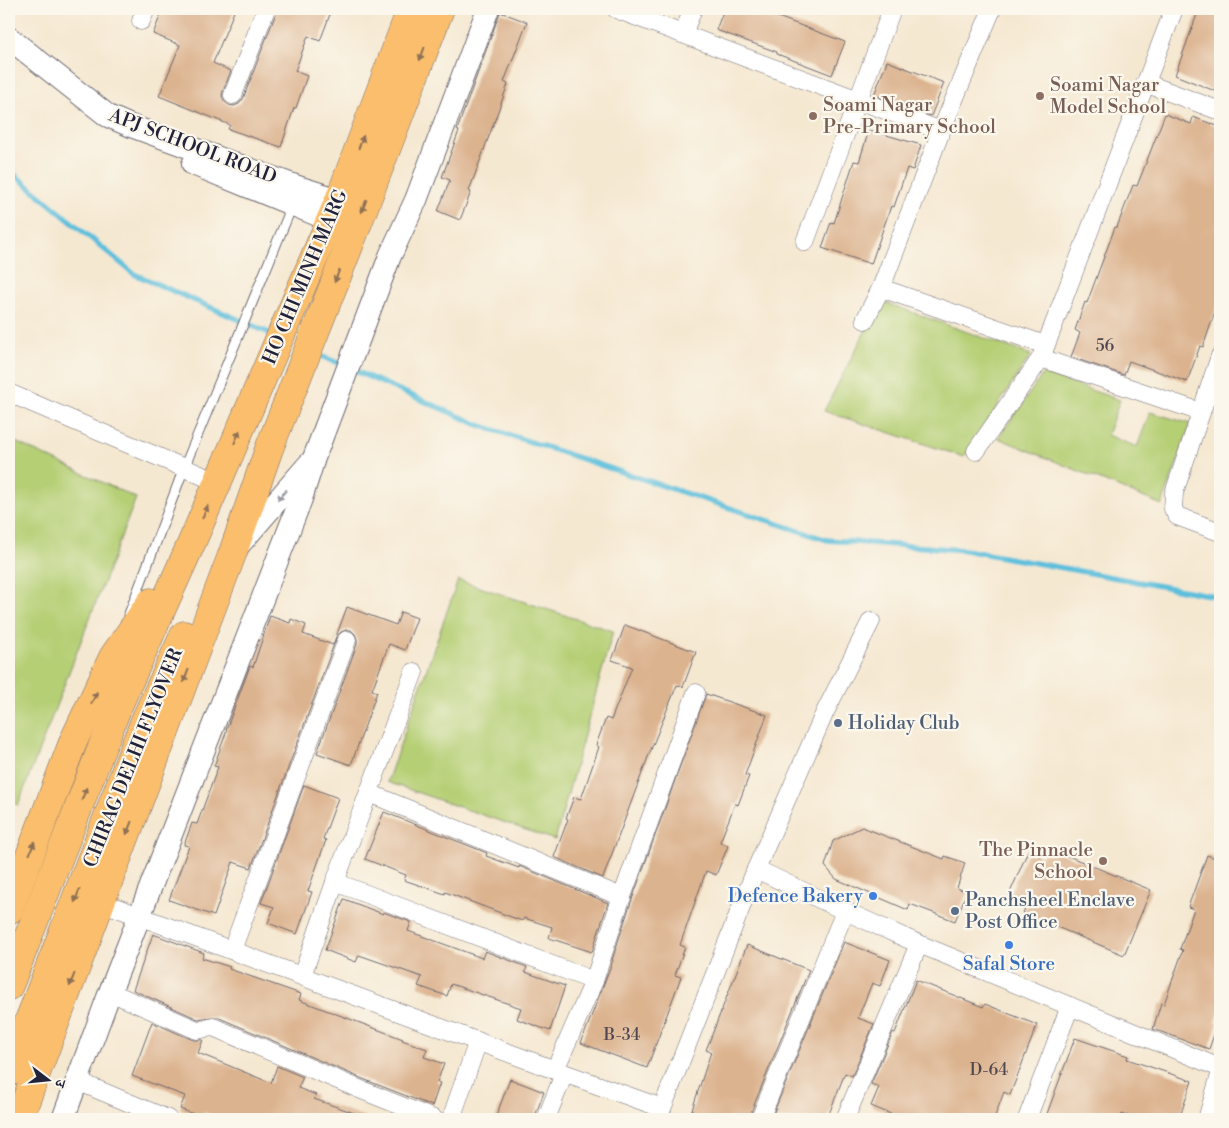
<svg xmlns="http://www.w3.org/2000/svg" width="1229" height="1128" viewBox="0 0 1229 1128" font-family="'Libre Bodoni','Noto Serif Devanagari',serif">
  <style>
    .green { fill: #b5cf74; stroke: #6c7858 }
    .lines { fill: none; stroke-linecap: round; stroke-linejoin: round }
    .stream { stroke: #5dbfdc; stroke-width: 5.5 }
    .building { fill: #dcb38f }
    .service-casing { stroke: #6c6770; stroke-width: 11 }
    .minor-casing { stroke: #6c6770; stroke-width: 19 }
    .tertiary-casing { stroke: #6c6770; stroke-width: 24 }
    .primary-casing { stroke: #6c6770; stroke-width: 29 }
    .service { stroke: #fff; stroke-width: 9 }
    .minor { stroke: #fff; stroke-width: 18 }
    .tertiary { stroke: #fff; stroke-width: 22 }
    .primary { stroke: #fabe6d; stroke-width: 28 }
    .oneway { fill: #8e7054 }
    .oneway2 { fill: #9c9ca7 }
    .education-dot { fill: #8d6e63; stroke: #fbf7ec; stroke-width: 2 }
    .service-dot { fill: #5c6f8a; stroke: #fbf7ec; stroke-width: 2 }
    .shop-dot { fill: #3f7fe0; stroke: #fbf7ec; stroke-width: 2 }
    .labels { text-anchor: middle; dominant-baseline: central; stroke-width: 4.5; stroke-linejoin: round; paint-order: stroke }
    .number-label { font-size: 16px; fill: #504650 }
    .education-label { font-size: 19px; fill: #785e54; stroke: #fbf7ec; text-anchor: start }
    .street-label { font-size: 19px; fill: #22223b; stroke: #fbf7ec }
    .service-label { font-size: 19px; fill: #4e5e75; stroke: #fbf7ec; text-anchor: start }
    .shop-label { font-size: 19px; fill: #366cbe; stroke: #fbf7ec; text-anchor: end }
  </style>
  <rect width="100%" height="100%" fill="#fbf7ec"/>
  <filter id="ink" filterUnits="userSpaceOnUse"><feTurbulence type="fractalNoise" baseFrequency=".02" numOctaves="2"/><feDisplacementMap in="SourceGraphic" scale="10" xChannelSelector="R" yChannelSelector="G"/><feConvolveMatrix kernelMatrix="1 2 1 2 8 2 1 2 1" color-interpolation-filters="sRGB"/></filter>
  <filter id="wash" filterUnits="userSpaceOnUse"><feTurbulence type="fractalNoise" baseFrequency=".0096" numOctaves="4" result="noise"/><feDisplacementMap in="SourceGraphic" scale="20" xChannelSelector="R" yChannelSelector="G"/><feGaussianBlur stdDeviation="1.12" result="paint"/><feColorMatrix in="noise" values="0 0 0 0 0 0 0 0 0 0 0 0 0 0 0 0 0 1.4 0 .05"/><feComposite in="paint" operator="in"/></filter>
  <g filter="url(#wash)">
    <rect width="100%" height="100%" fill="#f5e8d1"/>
    <g class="green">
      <polygon points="881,301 1031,355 964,457 824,411"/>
      <polygon points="1043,374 1120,400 1107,435 1137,447 1150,412 1191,424 1162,505 998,438"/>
      <polygon points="9,439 136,498 18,805 9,801"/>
      <polygon points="458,580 613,631 555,840 387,782"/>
    </g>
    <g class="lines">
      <g class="stream">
        <polyline points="9,170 134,274 274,335"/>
        <polyline points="314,353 345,366"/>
        <polyline points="353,370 479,425 827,540 965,550 1220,597"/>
      </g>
    </g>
    <g id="blocks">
      <g class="building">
        <polygon points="163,9 235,9 213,63 231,71 223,91 222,96 225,102 229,105 234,106 239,104 243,99 276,13 276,9 332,9 320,41 308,36 295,71 307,76 296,108 294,108 281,147 228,129 230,125 159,96 180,45 153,34"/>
        <polygon points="724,9 772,9 770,14 845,42 832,75 777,54 777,52 716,30"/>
        <polygon points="1199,9 1220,9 1220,93 1175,75"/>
        <polygon points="500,12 527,22 504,82 508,84 469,191 471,192 460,220 438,211 450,180 442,177 459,131 457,130"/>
        <polygon points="887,61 944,83 931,116 874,95"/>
        <polygon points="1165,114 1191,124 1193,117 1220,127 1220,297 1203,347 1200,346 1187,382 1129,361 1124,375 1071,357 1080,333 1075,330 1085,302 1087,303 1115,227 1117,227 1133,185 1137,186"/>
        <polygon points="869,130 921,145 913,170 907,168 894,207 891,206 871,264 822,248 831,222 834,223 854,161 859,162"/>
        <polygon points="347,607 396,625 401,612 417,618 405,650 389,644 372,690 377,692 351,765 317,753 357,644 357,639 355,634 351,630 346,630 341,632 337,636 251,868 233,862 214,916 169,900 189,846 184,845 192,823 197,824 218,767 214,766 227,730 226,730 250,666 253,667 270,616 290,623 291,619 306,625 303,634 333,645"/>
        <polygon points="625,625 696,652 683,687 677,685 648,757 603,878 554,857 568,819 566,818 574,797 581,799 599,747 596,745 606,718 611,720 632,667 612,660"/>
        <polygon points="706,694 767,715 745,775 749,776 738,805 735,804 720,842 728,846 716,875 706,871 680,945 685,947 675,975 681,977 647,1068 581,1043 613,960 612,960 629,908"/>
        <polygon points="304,785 338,798 323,839 326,840 308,891 312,892 297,934 268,923 274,907 261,903"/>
        <polygon points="384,812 487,853 486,856 519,868 519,866 524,868 608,903 592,952 549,938 552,927 524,918 522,921 445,892 445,894 404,880 406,875 365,859"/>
        <polygon points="862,827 944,859 945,856 965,863 957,888 967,892 955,921 910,904 908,910 836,879 825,866 833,841"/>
        <polygon points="1046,847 1151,890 1124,955 1023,913 1027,903 1009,895 1028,851 1042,857"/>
        <polygon points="1207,855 1220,860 1220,1009 1216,1022 1218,1023 1209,1049 1153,1029 1161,1003 1164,1004 1183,950 1180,949 1194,909 1188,907"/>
        <polygon points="344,899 383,914 383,912 411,922 408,931 482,958 485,951 527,967 525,972 565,986 550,1031 517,1019 521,1008 451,984 447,996 418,986 422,977 359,955 356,962 325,950"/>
        <polygon points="153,934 204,953 202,958 230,967 229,969 301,994 299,1000 403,1039 402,1040 427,1049 424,1057 444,1064 437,1082 440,1083 432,1106 363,1079 217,1017 211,1017 198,1019 133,990"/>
        <polygon points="844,942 890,960 880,986 872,983 858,1018 874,1024 852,1076 845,1073 827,1119 771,1119"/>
        <polygon points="747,945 809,970 750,1115 750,1119 689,1119 711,1052 706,1050"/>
        <polygon points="916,980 983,1007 985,1004 1037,1025 1010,1095 1004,1092 994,1119 903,1119 871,1106 879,1087 871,1084 893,1032 895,1033"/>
        <polygon points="152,1022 193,1040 203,1040 198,1053 271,1083 277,1066 303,1077 298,1088 316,1095 314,1099 366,1117 366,1119 221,1119 203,1112 202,1117 180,1109 185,1096 132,1076"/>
        <polygon points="1075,1038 1128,1056 1127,1059 1192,1081 1179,1119 1137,1119 1122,1114 1121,1119 1045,1119"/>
        <polygon points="510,1079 544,1092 534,1119 495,1119"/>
      </g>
    </g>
  </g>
  <g filter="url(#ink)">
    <use href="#blocks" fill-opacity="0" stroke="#6c6770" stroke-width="1"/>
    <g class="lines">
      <defs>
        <polyline id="service" points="129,614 184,468 292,206"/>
        <g id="minor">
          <polyline points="616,9 941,131"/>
          <polyline points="1174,9 1041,358 1201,412"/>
          <polyline points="141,21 146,9"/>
          <polyline points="683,34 693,9"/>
          <polyline points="1145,83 1220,111"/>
          <polyline points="233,95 266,9"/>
          <polyline points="805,242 892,9"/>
          <polyline points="881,288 1045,345"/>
          <polyline points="865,320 881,288 941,131 992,9"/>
          <polyline points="1220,356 1174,493 1173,509 1177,516 1220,532"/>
          <polyline points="9,393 217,482"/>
          <polyline points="976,451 1041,358"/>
          <polyline points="369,793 622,897"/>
          <polyline points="756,869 845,911 919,944 845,1119"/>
          <polyline points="335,882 594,981"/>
          <polyline points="101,902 555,1070 662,1108"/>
          <polyline points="919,944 1220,1068"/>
          <polyline points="232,950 347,640"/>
          <polyline points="302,976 335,882 414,672"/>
          <polyline points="110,992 197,1030 213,1027 359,1089 434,1119"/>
          <polyline points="555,1070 594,981 619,905 696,693"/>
          <polyline points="77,1081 168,1119"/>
          <polyline points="451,1119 478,1041"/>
          <polyline points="546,1119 564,1074"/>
          <polyline points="658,1119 756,869 825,712 871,621"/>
          <polyline points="760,1119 845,911"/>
          <polyline points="1027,1119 1070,1006"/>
          <polyline points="1207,1119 1220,1075"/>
        </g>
        <g id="tertiary">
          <polyline points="9,38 108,116 131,126 301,188 339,200"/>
          <polyline points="193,164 330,220"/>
          <polyline points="238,546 309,464"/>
          <polyline points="63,1119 110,992 301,499 314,458 390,256 416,200 488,9"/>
        </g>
        <g id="primary">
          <polyline points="9,910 73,742 113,657 151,602"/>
          <polyline points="9,986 118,706 192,542 339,200 411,9"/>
          <polyline points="9,1072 145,720 184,635"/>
          <polyline points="19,1119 233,552 269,449 355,231 440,9"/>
        </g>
      </defs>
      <use href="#service" class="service-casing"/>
      <use href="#minor" class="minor-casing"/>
      <use href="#tertiary" class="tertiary-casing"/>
      <use href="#primary" class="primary-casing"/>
      <use href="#service" class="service"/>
      <use href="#minor" class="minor"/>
      <use href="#tertiary" class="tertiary"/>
      <use href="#primary" class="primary"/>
    </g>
    <defs><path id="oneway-solid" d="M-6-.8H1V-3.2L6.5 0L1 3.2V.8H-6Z" transform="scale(1.25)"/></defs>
    <g class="oneway">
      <use href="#oneway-solid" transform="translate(422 54) rotate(111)"/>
      <use href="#oneway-solid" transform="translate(361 142) rotate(-69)"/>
      <use href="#oneway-solid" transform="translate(364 206) rotate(111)"/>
      <use href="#oneway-solid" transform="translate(337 276) rotate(111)"/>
      <use href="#oneway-solid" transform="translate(237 437) rotate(-67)"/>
      <use href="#oneway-solid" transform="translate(205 512) rotate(-67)"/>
      <use href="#oneway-solid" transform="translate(186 676) rotate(111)"/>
      <use href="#oneway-solid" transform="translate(94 698) rotate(-65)"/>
      <use href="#oneway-solid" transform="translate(84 794) rotate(-69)"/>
      <use href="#oneway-solid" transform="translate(129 828) rotate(111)"/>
      <use href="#oneway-solid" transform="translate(32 848) rotate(-69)"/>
      <use href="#oneway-solid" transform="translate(77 896) rotate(111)"/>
      <use href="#oneway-solid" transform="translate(72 980) rotate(111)"/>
    </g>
    <use class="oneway2" href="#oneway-solid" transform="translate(282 495) rotate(131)"/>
  </g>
  <g class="education-dot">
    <circle cx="1040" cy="96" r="5"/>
    <circle cx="813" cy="116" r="5"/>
    <circle cx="1103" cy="861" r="5"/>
  </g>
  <g class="service-dot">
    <circle cx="838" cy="723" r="5"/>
    <circle cx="955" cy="911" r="5"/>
  </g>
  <g class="shop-dot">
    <circle cx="873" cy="896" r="5"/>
    <circle cx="1009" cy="945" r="5"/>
  </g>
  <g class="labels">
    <g class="number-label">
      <text x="1105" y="346">56</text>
      <text x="622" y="1035">B-34</text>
      <text x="989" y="1070">D-64</text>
    </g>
    <g class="education-label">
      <text x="1050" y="85">Soami Nagar<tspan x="1050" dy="22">Model School</tspan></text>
      <text x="823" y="105">Soami Nagar<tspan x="823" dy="22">Pre-Primary School</tspan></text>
      <text x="1093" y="850" text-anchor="end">The Pinnacle<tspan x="1093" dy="22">School</tspan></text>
    </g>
    <g class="street-label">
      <text transform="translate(193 146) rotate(21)">APJ SCHOOL ROAD</text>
      <text transform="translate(305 277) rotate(-67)">HO CHI MINH MARG</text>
      <text transform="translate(133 758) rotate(-68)">CHIRAG DELHI FLYOVER</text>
    </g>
    <g class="service-label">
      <text x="848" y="723">Holiday Club</text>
      <text x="965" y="900">Panchsheel Enclave<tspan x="965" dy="22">Post Office</tspan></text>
    </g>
    <g class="shop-label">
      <text x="863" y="896">Defence Bakery</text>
      <text x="1009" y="964" text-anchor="middle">Safal Store</text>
    </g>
  </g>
  <rect width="1229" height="1128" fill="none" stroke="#fbf7ec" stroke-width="30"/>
  <g transform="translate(48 1080) rotate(106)" stroke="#fbf7ec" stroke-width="4" paint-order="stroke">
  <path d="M0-4L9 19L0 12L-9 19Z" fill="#22223b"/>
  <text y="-8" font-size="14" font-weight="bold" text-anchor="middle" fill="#22223b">उ</text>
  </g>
</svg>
